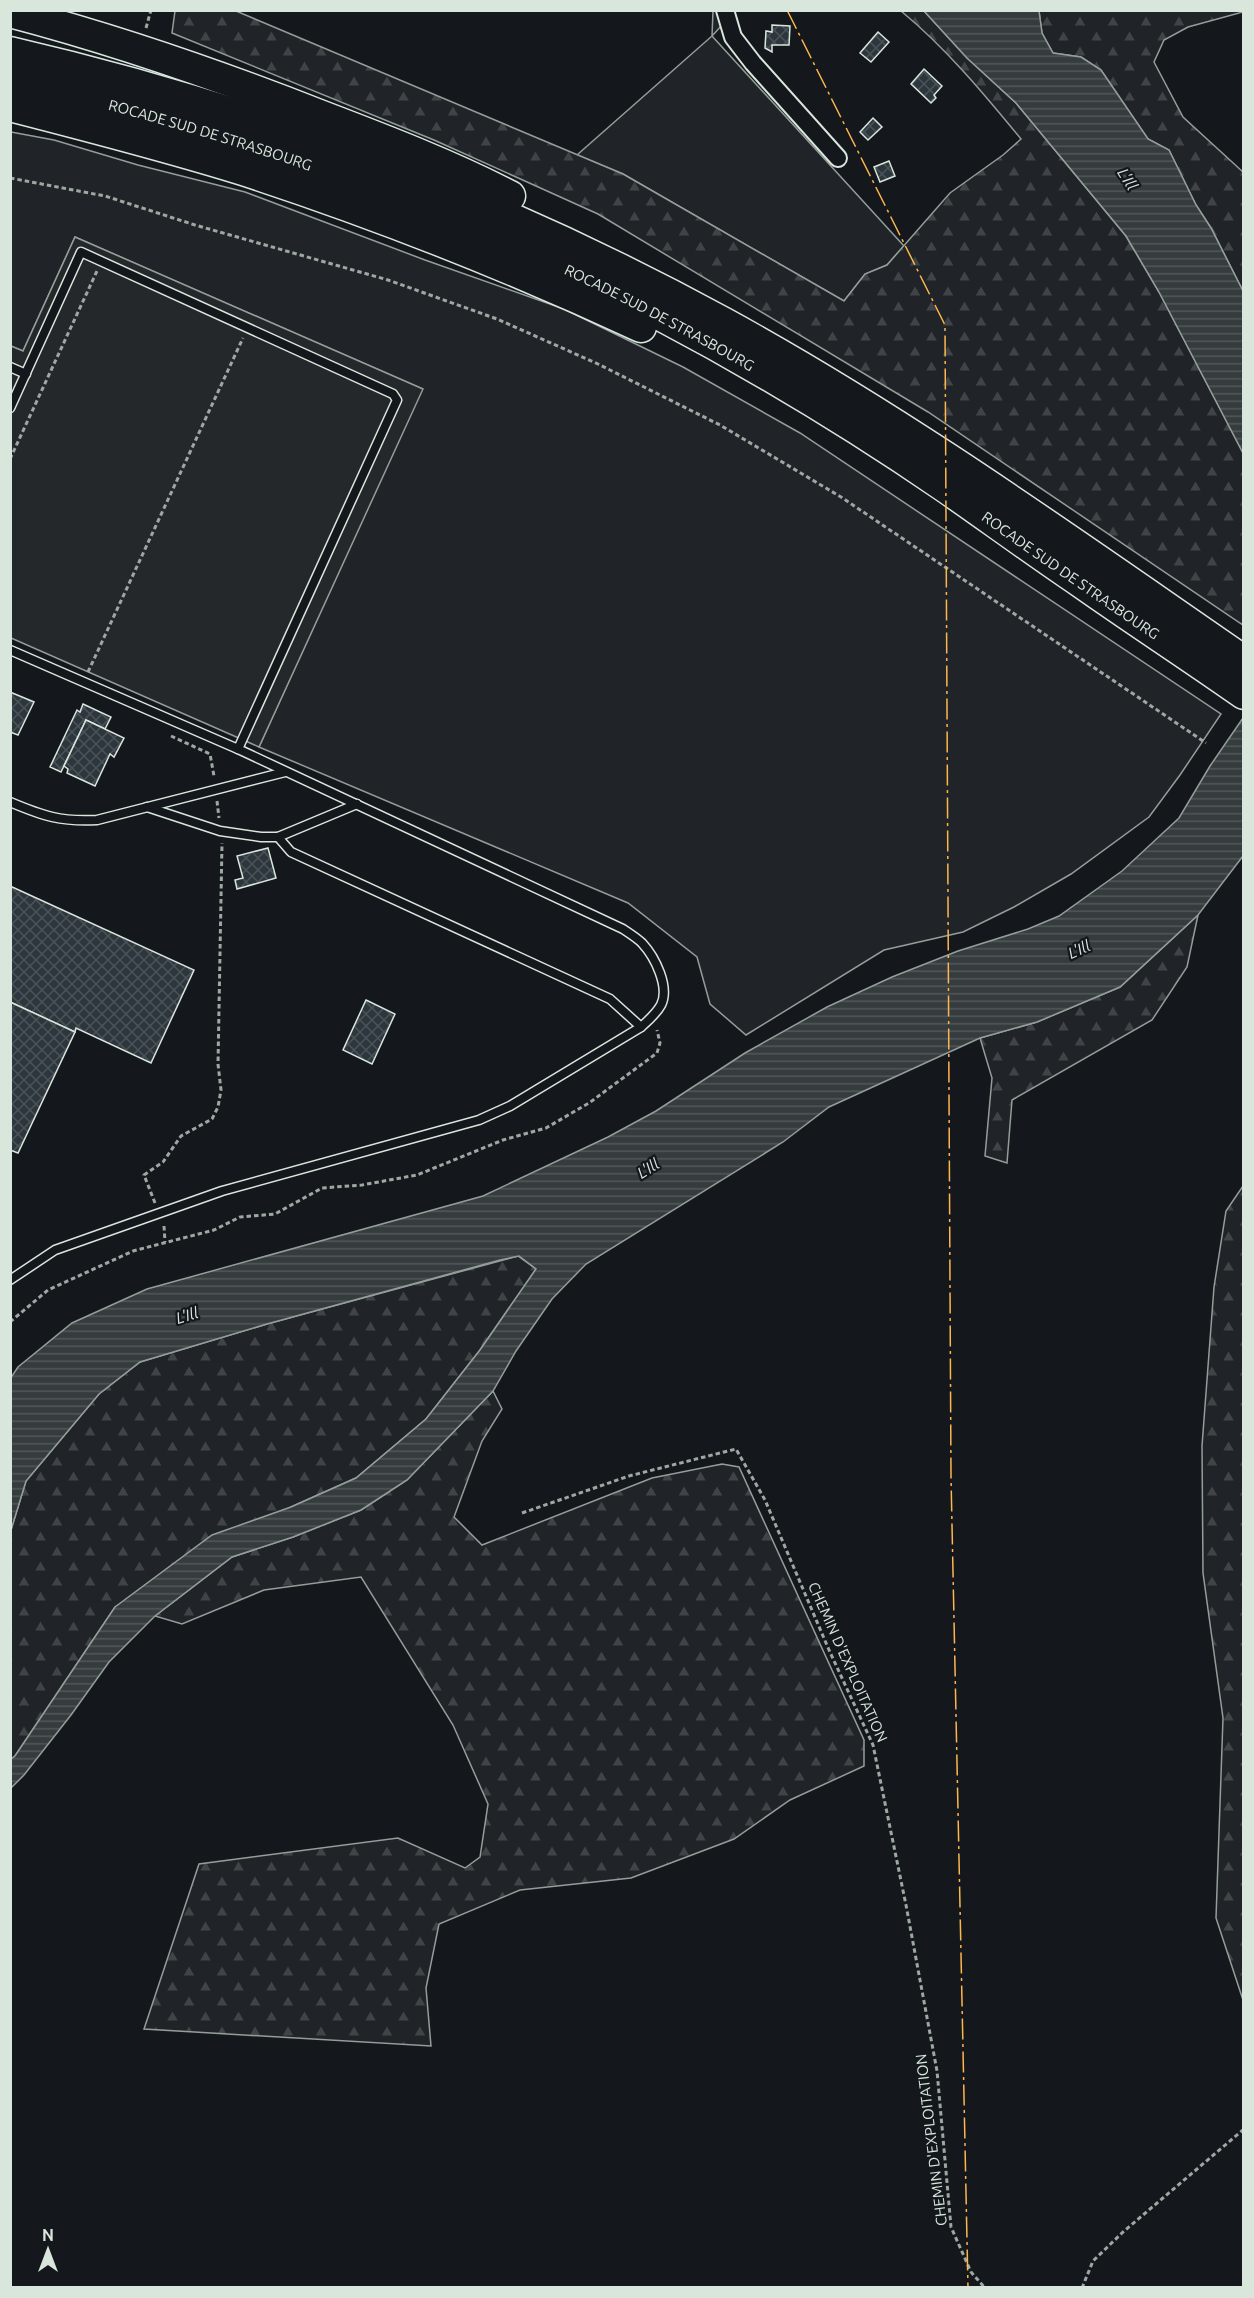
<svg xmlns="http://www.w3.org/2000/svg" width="1254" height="2298" viewBox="0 0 1254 2298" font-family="Ubuntu,sans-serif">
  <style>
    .grass { fill: #202428; stroke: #939e99; stroke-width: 1.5 }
    .forest { fill: url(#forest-firs); stroke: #939e99; stroke-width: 1.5 }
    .parking { fill: #24282b; stroke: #939e99; stroke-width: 1.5 }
    .water { fill: url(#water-rules); stroke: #939e99; stroke-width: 1.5 }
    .building { fill: url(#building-cross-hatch); stroke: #d8e6dc; stroke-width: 1.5 }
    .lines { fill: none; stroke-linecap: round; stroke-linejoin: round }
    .lane-casing { stroke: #d8e6dc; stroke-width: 11 }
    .street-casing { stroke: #d8e6dc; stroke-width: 20 }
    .highway-casing { stroke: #d8e6dc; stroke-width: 33 }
    .path { stroke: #9da8a2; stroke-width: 3; stroke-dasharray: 4.5 3; stroke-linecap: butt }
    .lane { stroke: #14181c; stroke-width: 8 }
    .street { stroke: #14181c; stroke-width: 16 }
    .highway { stroke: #14181c; stroke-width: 30 }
    .power { stroke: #ffb74d; stroke-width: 1.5; stroke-dasharray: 21 4.5 3 4.5; stroke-linecap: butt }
    .labels { text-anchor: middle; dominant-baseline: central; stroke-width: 4.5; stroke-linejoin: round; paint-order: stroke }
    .street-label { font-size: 15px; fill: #d8e6dc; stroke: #14181c }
    .water-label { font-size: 16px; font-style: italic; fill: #d8e6dc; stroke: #14181c }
  </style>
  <defs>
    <pattern id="forest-firs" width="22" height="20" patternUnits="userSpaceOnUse" patternTransform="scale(1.5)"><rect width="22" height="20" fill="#202428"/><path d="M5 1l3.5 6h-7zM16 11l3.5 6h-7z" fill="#404447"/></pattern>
    <pattern id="water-rules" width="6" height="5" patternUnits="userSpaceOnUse" patternTransform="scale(1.5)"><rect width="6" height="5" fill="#363b3e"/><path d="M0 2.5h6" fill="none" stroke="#525759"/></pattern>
    <pattern id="building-cross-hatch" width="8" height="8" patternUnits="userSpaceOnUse" patternTransform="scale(1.5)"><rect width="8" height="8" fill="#2c363c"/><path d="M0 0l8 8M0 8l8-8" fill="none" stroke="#4a5358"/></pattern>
  </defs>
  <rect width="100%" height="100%" fill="#14181c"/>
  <g class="grass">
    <polygon points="713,11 735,11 712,36 904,246 887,265 865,274 844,301 623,174 577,155 712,36"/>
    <polygon points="11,132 54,140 138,165 245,192 425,260 564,309 683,367 800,433 1221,714 1180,775 1149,817 1071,874 1014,907 963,932 884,950 746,1035 710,1004 697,957 628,903 259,747 422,389 75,237 23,351 11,346"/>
  </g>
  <g class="forest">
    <path d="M175,11H236L623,174L844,301L865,274L887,265L950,193L1003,155L1021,139C984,94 946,48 901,11H924L967,58L1016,103L1126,236L1159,292L1243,453V625L928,412L598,214L434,140L172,33Z"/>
    <polygon points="1039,11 1243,11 1243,12 1188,27 1164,40 1154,62 1183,117 1243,172 1243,291 1211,228 1196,205 1169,150 1148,139 1101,70 1081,57 1053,53 1042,33"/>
    <polygon points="1198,915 1187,967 1152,1020 1012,1100 1007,1163 985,1156 992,1078 980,1038 1037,1022 1120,987"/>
    <polygon points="1243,1186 1243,2000 1216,1918 1223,1718 1203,1573 1202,1446 1214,1287 1226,1211"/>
    <polygon points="518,1256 536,1269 480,1350 426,1419 356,1478 291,1507 115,1607 15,1756 11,1759 11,1530 26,1481 99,1394 140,1362 267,1324"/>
    <polygon points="493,1391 502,1409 482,1441 454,1517 482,1545 652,1478 722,1464 739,1467 864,1740 864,1766 790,1800 734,1839 631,1878 520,1890 439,1924 426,1988 431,2046 144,2029 199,1864 398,1838 465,1868 480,1857 488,1804 453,1725 361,1577 264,1590 182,1624 155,1616 232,1557 293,1537 361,1510 407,1480"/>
  </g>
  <polygon class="parking" points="75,237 423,389 259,747 11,638 11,346 23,351"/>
  <g class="water">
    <polygon points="924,11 1039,11 1042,33 1053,53 1081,57 1101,70 1148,139 1169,150 1196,205 1211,228 1243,291 1243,453 1159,292 1126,236 1016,103 967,58"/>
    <polygon points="1243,718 1243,856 1198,915 1120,987 1037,1022 980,1038 829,1107 783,1142 586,1264 552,1299 516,1351 493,1391 407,1480 361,1510 293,1537 232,1557 155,1616 109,1662 71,1715 24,1775 11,1788 11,1759 15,1756 115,1607 212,1535 291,1507 356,1478 426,1419 480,1350 536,1269 519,1256 500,1260 267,1324 140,1362 99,1394 26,1481 11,1530 10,1379 18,1367 72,1323 147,1289 483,1196 608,1137 656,1111 745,1053 827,1007 892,977 958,951 1028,929 1059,916 1122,871 1179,818 1210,766"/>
  </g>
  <g class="building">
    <polygon points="772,25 790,26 789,45 772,45 772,52 765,48 766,31 772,32"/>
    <polygon points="878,32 889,42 871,62 860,53"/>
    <polygon points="924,69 942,86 934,95 936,98 931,103 911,84"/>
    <polygon points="873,118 882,127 868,140 860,132"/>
    <polygon points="889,161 895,176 880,182 874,167"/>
    <polygon points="10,692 34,702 18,735 10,732"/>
    <polygon points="83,704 111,717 105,729 86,720 61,772 50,767 77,710 80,712"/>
    <polygon points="86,720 124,738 114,757 110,754 95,786 67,773 68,769 64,766"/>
    <polygon points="268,848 276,878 237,889 235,880 243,878 237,856"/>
    <polygon points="10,886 194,970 151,1063 76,1028 75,1032 10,1002"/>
    <polygon points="366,1000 395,1014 372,1064 343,1050"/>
    <polygon points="10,1002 75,1032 18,1153 10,1150"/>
  </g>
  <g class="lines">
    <defs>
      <g id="lane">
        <polyline points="10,367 26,374"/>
        <polyline points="10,408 81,252 393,394 397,400 238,749"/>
        <path d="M10,650L238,749L623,929C629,933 637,938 642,943C655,957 670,987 661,1005C656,1014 649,1020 641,1027L510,1106L479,1120L222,1191L55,1250L10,1280"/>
        <path d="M10,802C43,816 61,822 97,820L285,772"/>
        <polyline points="147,807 220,831 261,837 278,837 357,804"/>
        <polyline points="278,837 291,852 610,999 641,1027"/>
      </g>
      <polyline id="street" points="725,10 733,37 753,63 838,158"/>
      <g id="highway">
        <path d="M10,12C117,40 220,76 322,116C385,140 450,165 510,196"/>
        <path d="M10,52C260,110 499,200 724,323C905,422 1074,544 1244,661"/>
        <path id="s1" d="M10,79C234,131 455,207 658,314C757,366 853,424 945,487C991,519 1036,552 1082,583C1136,621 1190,656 1244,694"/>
        <path d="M10,106C88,126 166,146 243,170C378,214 512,267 641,327"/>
      </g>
    </defs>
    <use href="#lane" class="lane-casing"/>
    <use href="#street" class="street-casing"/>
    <use href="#highway" class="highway-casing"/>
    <g class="path">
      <polyline points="146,28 151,10"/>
      <polyline points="10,178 105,196 195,225 388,280 497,319 598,364 720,425 841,497 1206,743"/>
      <polyline points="10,459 97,271"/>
      <polyline points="88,672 243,338"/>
      <polyline points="171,736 210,754 214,776"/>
      <polyline points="217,801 219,818"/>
      <polyline points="155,1203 144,1175 163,1162 181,1136 212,1119 218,1107 221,1090 218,1064 222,843"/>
      <polyline points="164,1226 165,1242"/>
      <polyline points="10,1322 48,1290 133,1251 214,1230 240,1217 275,1214 322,1188 362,1185 417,1175 503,1140 546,1128 589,1103 657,1053 660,1043 657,1030"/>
      <polyline points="522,1513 629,1476 736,1449 765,1500 829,1650 873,1745 906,1905 937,2071 951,2227 971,2272 985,2288"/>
      <polyline points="1082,2288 1093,2261 1123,2232 1244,2129"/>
    </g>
    <use href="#lane" class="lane"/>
    <use href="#street" class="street"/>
    <use href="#highway" class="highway"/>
    <polyline class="power" points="787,10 945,325 951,1477 968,2288"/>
  </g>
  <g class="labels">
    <g class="street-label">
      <text stroke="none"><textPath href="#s1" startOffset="208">ROCADE SUD DE STRASBOURG</textPath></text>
      <text stroke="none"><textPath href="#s1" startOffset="694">ROCADE SUD DE STRASBOURG</textPath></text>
      <text stroke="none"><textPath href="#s1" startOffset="1180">ROCADE SUD DE STRASBOURG</textPath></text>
      <text transform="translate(848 1662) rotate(66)">CHEMIN D'EXPLOITATION</text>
      <text transform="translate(931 2140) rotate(-97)">CHEMIN D'EXPLOITATION</text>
    </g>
    <g class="water-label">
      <text transform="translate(1128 179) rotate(58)">L'Ill</text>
      <text transform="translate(1079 949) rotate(-24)">L'Ill</text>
      <text transform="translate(648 1168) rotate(-32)">L'Ill</text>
      <text transform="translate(187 1315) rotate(-16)">L'Ill</text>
    </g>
  </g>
  <rect width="1254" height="2298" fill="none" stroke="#d8e6dc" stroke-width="24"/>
  <g transform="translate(48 2250)" stroke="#14181c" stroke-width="4.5" paint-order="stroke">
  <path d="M0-4.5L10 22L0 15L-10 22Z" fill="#d8e6dc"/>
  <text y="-9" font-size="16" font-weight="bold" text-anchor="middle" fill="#d8e6dc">N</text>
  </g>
</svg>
